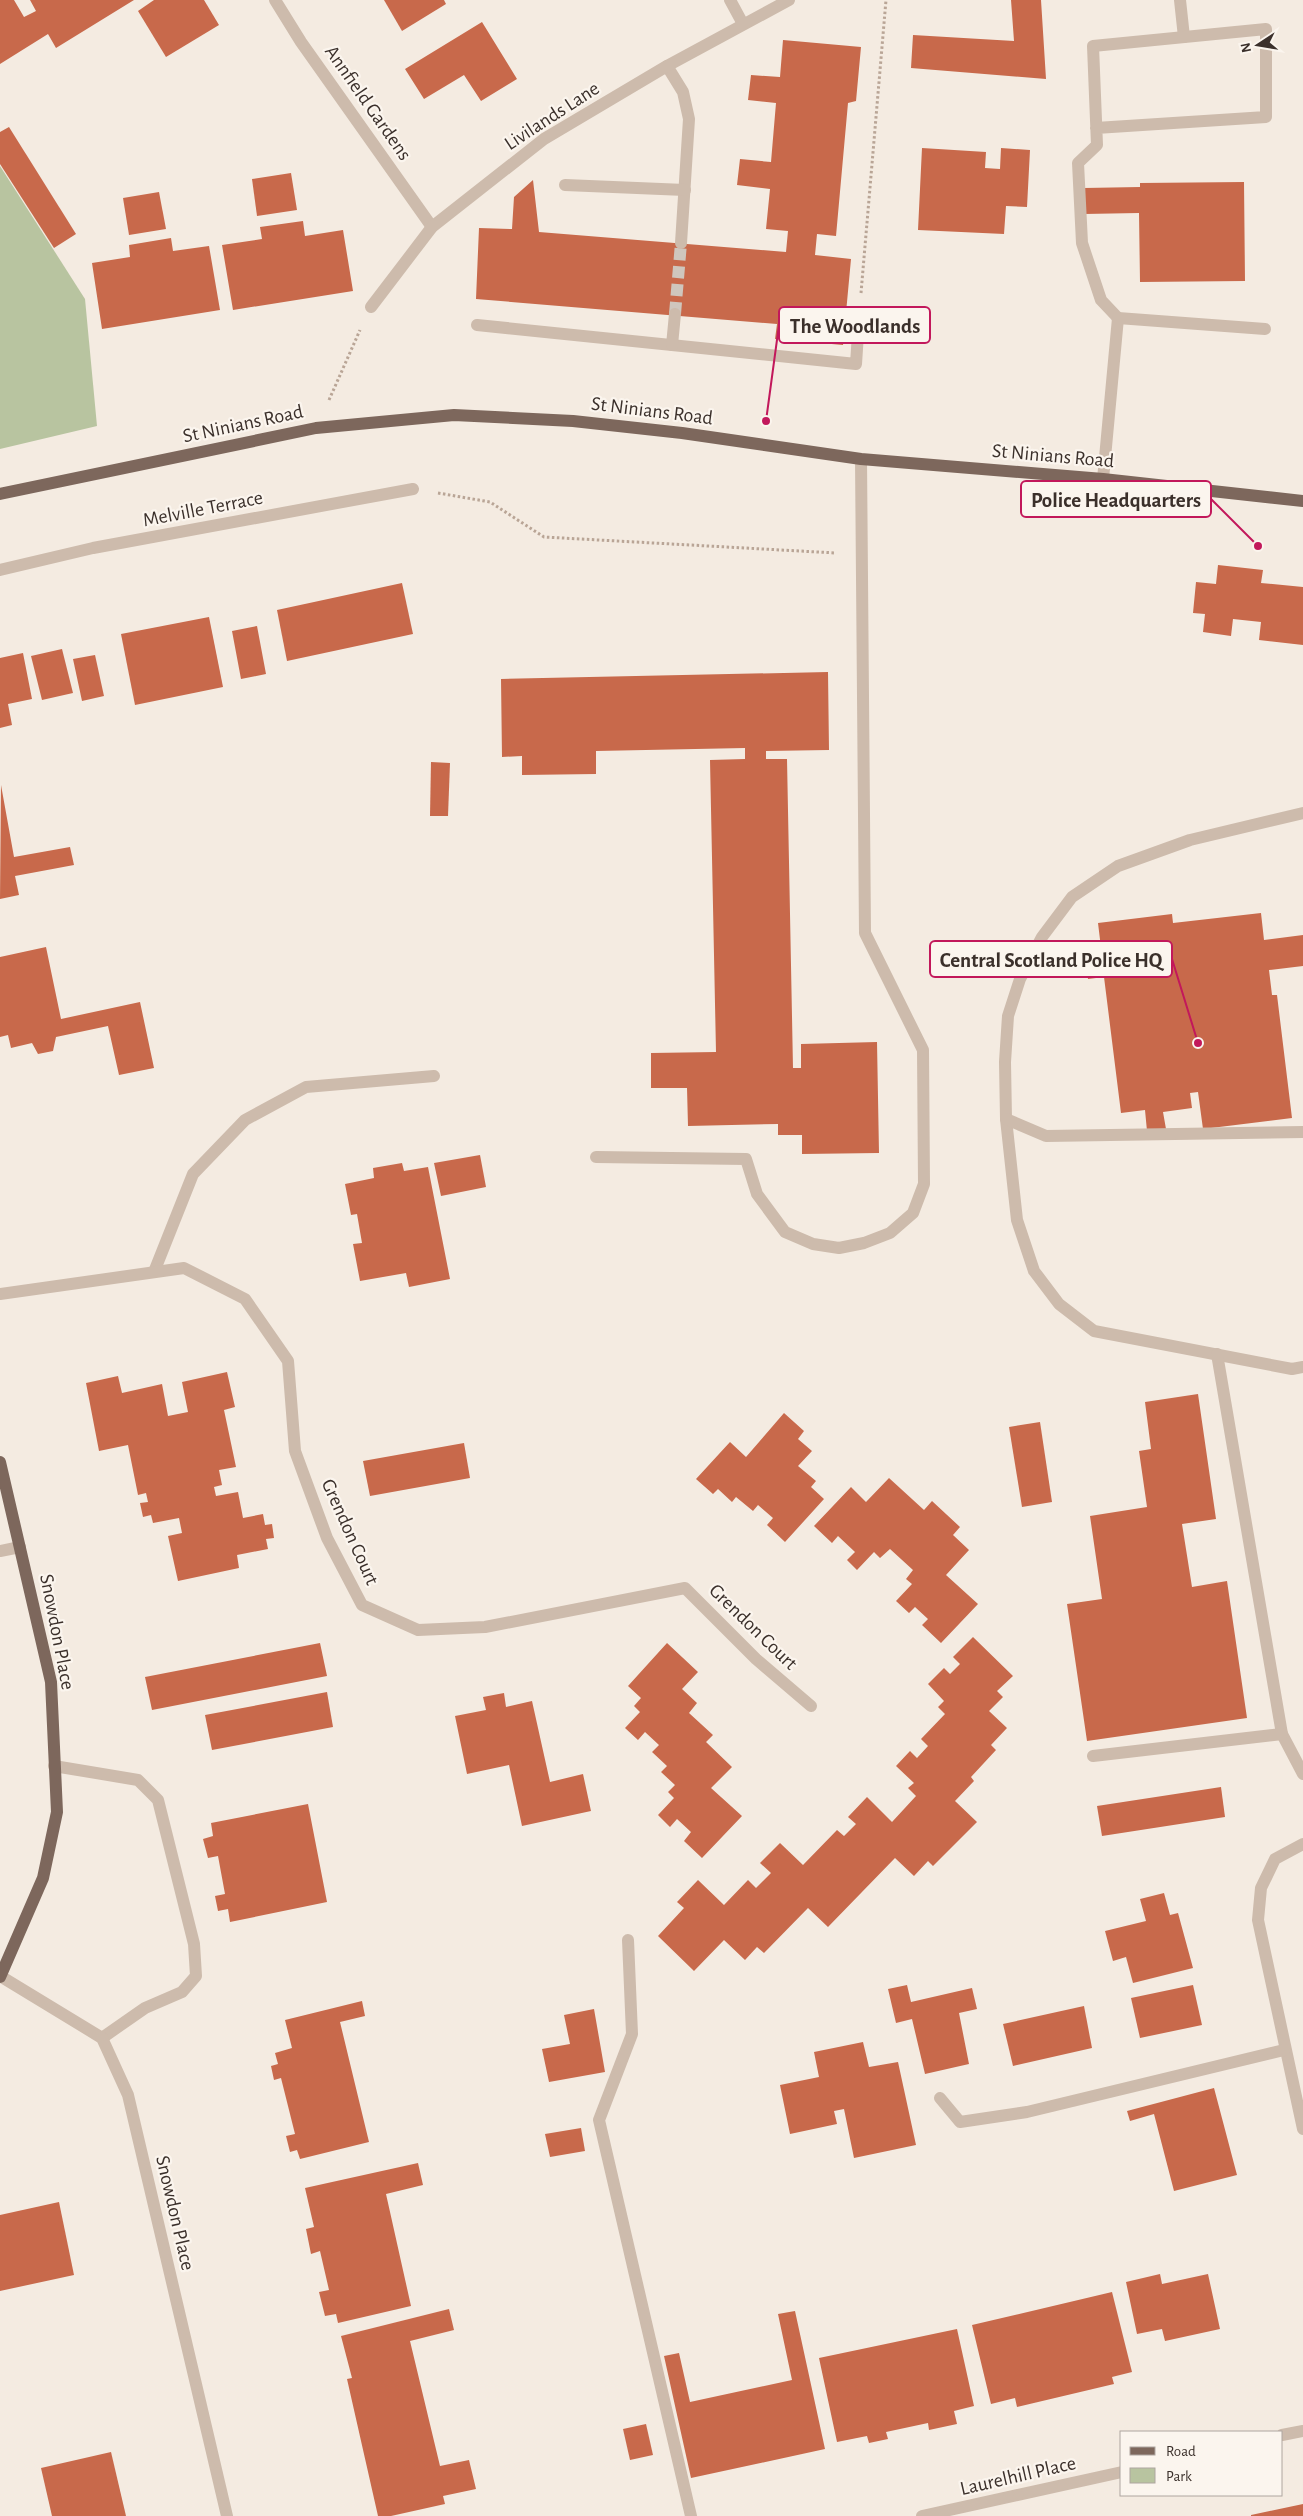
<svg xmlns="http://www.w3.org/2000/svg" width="1303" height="2516" viewBox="0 0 1303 2516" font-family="'Alegreya Sans',sans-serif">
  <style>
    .green { fill: #b8c4a0 }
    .building { fill: #c8694b }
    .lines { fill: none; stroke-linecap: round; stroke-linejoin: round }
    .minor-tunnel { stroke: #cfc6bd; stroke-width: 12; stroke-dasharray: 12 6; stroke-linecap: butt }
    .path { stroke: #b9a596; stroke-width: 3; stroke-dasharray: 2.5 2.5; stroke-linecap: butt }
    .minor { stroke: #cdbbac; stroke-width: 12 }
    .major { stroke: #7d675c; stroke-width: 12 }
    .labels { text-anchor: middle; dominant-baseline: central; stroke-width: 4.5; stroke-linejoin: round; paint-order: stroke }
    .street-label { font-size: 20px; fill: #3b302b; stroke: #fbf5ee }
    .leader { fill: none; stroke: #c2185b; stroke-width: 2 }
    .callout-dot { fill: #c2185b; stroke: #fbf5ee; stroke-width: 2 }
    .callout { fill: #fbf5ee; stroke: #c2185b; stroke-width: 2 }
    .callout-label { font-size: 21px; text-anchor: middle; font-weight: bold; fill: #3b302b }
  </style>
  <rect width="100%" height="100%" fill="#f4ebe1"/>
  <polygon class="green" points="0,166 85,299 97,426 0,449"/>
  <g class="building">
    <polygon points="0,0 14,0 24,17 36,11 30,0 134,0 56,48 48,34 0,64"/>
    <polygon points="154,0 204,0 219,25 166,57 138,11"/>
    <polygon points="384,0 444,0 446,4 402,31"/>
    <polygon points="1011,0 1041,0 1046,79 911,68 913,35 1014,41"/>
    <polygon points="482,22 517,79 481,101 464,75 424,99 405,69"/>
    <polygon points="783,40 861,47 856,101 848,103 836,236 817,234 815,255 851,259 843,345 775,339 777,324 476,299 479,228 512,229 514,197 533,180 539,232 786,252 788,231 766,229 770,189 737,185 740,159 771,162 776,103 748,100 751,75 780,77"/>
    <polygon points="9,127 76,234 54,248 0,164 0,132"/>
    <polygon points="922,148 986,152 985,168 1000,169 1001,148 1030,150 1027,207 1006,206 1004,234 918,230"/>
    <polygon points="291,173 297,210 257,216 252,179"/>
    <polygon points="1244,182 1245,281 1140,282 1139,213 1084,214 1084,188 1140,187 1140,183"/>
    <polygon points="159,192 166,229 129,235 123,198"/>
    <polygon points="303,221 305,236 343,230 353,291 233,310 222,245 262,239 260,227"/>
    <polygon points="171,238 173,251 209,246 220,310 102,329 92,263 130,257 129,245"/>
    <polygon points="1218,565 1263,570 1261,583 1303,587 1303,645 1259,640 1261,622 1233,619 1231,636 1203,632 1205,614 1193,613 1196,582 1216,584"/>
    <polygon points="402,583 413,634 287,661 277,610"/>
    <polygon points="209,617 223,687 135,705 121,634"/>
    <polygon points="257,626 266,674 241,679 232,631"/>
    <polygon points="62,649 73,693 42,700 31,656"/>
    <polygon points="23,653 32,699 8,704 12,725 0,728 0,658"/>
    <polygon points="95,655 104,696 82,701 73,659"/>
    <polygon points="828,672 829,750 766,751 766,759 787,759 793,1068 801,1068 801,1044 877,1042 879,1153 802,1154 802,1135 778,1135 778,1124 688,1126 687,1088 651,1088 651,1053 716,1052 710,760 745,759 745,748 596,751 596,774 522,775 522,756 502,757 501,679"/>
    <polygon points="431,762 450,763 448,816 430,816"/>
    <polygon points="1,785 14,857 70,847 74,865 15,876 19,895 0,899"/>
    <polygon points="1261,913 1264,940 1303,935 1303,966 1269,970 1272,995 1277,995 1292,1118 1203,1129 1198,1092 1190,1093 1192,1108 1163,1112 1166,1129 1147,1131 1145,1110 1121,1113 1104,977 1088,979 1085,958 1102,956 1098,923 1172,914 1173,923"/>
    <polygon points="46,947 61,1019 140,1002 154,1068 119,1075 108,1026 56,1037 53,1051 38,1054 32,1043 11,1048 8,1035 0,1037 0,957"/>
    <polygon points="480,1155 486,1187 441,1196 434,1163"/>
    <polygon points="402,1163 404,1171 428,1167 450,1279 409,1287 406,1273 360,1281 353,1244 362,1243 357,1214 351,1215 345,1184 374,1178 373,1168"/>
    <polygon points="227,1372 235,1407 224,1410 236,1467 219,1470 222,1485 214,1487 216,1496 238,1492 243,1518 263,1514 265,1525 272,1524 274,1538 266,1539 268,1549 237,1555 239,1568 178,1581 168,1536 182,1533 179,1518 153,1523 151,1515 143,1517 140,1503 148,1502 146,1493 138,1495 128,1445 99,1451 86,1383 118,1376 122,1393 162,1384 168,1416 188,1412 182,1382"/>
    <polygon points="1198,1394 1216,1519 1182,1524 1192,1587 1227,1581 1247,1718 1087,1741 1067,1604 1102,1599 1090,1516 1147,1507 1139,1451 1151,1449 1145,1402"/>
    <polygon points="784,1413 804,1431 798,1439 812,1451 798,1466 816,1481 811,1487 824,1499 785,1542 767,1525 773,1518 758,1505 753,1511 736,1497 732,1502 718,1489 713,1494 696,1479 730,1442 746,1457"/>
    <polygon points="1040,1422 1052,1502 1022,1507 1009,1427"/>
    <polygon points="464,1443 470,1478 370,1496 363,1461"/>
    <polygon points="889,1478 924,1510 932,1501 960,1527 953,1535 969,1550 946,1575 978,1604 941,1643 922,1625 928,1619 915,1607 909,1613 896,1601 912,1584 906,1579 913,1570 890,1549 880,1558 874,1552 857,1570 847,1560 855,1552 838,1536 832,1543 814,1526 851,1487 866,1502"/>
    <polygon points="973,1637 1013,1676 997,1691 1003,1697 989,1711 1007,1728 991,1745 996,1750 971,1777 974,1781 955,1801 977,1822 933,1866 928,1861 914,1876 895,1858 828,1927 808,1908 764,1953 757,1947 745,1960 724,1940 694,1971 658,1936 684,1908 677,1902 698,1880 724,1905 748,1880 756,1888 771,1873 760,1863 780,1843 803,1865 837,1830 844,1836 856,1824 848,1817 867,1797 892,1822 916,1796 908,1788 914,1783 896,1766 910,1751 917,1758 928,1746 921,1739 945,1714 938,1707 944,1701 928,1684 944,1668 950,1674 960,1664 953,1657"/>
    <polygon points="320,1643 327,1676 152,1710 145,1677"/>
    <polygon points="667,1643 698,1672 682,1689 697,1703 689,1713 713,1735 706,1742 732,1767 711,1788 742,1816 702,1858 684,1841 691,1832 677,1819 670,1827 658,1815 674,1798 668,1792 675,1785 661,1772 667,1766 652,1752 659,1745 645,1732 638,1740 625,1728 640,1712 634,1706 641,1698 628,1686"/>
    <polygon points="327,1692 333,1727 212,1750 205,1715"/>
    <polygon points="504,1693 506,1707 532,1701 550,1782 583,1774 591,1811 522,1826 509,1765 467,1774 455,1716 486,1710 483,1697"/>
    <polygon points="1221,1787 1225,1817 1102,1836 1097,1806"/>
    <polygon points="308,1804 327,1902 230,1922 228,1909 218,1911 215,1896 225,1894 218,1856 208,1858 203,1839 213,1836 211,1823"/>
    <polygon points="1164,1893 1170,1915 1178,1913 1193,1968 1133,1983 1126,1957 1113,1961 1105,1931 1146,1921 1140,1899"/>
    <polygon points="907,1985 911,2002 972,1988 977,2009 959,2013 969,2064 925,2074 912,2019 896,2023 888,1989"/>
    <polygon points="1193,1985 1202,2025 1140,2038 1131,1998"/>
    <polygon points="362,2001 365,2016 340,2022 369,2142 300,2159 297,2150 290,2152 286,2136 295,2134 281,2078 274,2080 271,2066 278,2064 275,2053 292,2048 285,2020"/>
    <polygon points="1084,2006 1092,2048 1013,2066 1003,2024"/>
    <polygon points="594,2009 605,2072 549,2082 542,2049 570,2044 564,2015"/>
    <polygon points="863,2042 869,2067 898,2062 916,2145 854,2158 844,2109 834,2111 837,2124 790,2134 780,2085 819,2077 814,2052"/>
    <polygon points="1214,2088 1237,2175 1174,2191 1154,2114 1130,2121 1127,2111"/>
    <polygon points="581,2128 585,2151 550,2157 545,2134"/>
    <polygon points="418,2163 423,2185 386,2194 411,2306 338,2323 336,2314 325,2316 319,2292 329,2290 320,2251 311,2254 306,2229 314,2227 305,2188"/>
    <polygon points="59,2202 74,2275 0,2291 0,2215"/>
    <polygon points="1160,2274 1162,2284 1208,2274 1220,2329 1165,2341 1162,2329 1137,2334 1126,2282"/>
    <polygon points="1112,2292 1132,2372 1112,2377 1114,2384 1017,2407 1015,2398 991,2404 972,2325"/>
    <polygon points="449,2309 454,2330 410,2341 440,2466 469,2460 476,2489 443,2496 445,2504 391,2516 378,2516 347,2379 352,2378 341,2336"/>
    <polygon points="795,2311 825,2449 691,2478 664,2356 679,2353 690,2402 792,2380 778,2314"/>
    <polygon points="957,2329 974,2406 954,2411 957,2424 929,2430 928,2423 886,2432 888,2439 869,2443 867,2436 837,2442 819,2358"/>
    <polygon points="646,2424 653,2455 630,2460 623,2429"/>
    <polygon points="111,2452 126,2516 52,2516 41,2468"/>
    <polygon points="1303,2504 1303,2516 1251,2516 1251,2515"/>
  </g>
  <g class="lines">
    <polyline class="minor-tunnel" points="675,314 681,243"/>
    <g class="path">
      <polyline points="861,293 886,0"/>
      <polyline points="329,400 360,330"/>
      <polyline points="438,493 490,502 544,537 836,553"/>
    </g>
    <g class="minor">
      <polyline points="275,0 301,42 432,227"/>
      <polyline points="730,0 743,24"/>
      <polyline points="1180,0 1184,37"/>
      <polyline points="667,66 683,92 689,119 681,243"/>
      <polyline points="1096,128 1266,117 1266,29 1093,46 1097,145 1078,163 1082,243 1101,300 1118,318"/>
      <polyline points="565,185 685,190"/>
      <polyline points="371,307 432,227 544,139 667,66 789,0"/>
      <polyline points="477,325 856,364 859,318"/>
      <polyline points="672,345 675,314"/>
      <polyline points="1103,479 1118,318 1265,329"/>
      <polyline points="0,570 93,548 413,489"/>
      <polyline points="1303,813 1190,840 1118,866 1072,897 1042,937 1020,979 1008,1016 1005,1062 1006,1119 1017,1220 1034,1271 1059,1304 1094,1331 1292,1369 1303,1367"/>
      <polyline points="1006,1119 1046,1136 1303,1132"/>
      <polyline points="596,1157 746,1159 757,1194 785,1232 813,1244 839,1248 864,1243 890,1233 913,1213 924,1184 923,1050 865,933 861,459"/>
      <polyline points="154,1272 193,1174 245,1120 306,1087 434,1076"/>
      <polyline points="0,1294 184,1268 245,1299 288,1361 295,1451 327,1538 362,1605 418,1630 485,1627 685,1588 756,1659 811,1706"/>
      <polyline points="1217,1354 1282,1734 1303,1774"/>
      <polyline points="0,1551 20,1547"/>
      <polyline points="1093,1756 1282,1734"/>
      <polyline points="54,1766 138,1780 158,1800 194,1944 196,1976 182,1992 145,2008 102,2038"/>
      <polyline points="1303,1844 1275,1859 1261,1888 1258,1920 1303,2129"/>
      <polyline points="628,1940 632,2034 599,2120 691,2516"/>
      <polyline points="0,1976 102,2038 128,2095 227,2516"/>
      <polyline points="940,2098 960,2122 1027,2112 1284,2050"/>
      <polyline points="1282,2435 1303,2431"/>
      <polyline points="922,2516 1122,2472"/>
    </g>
    <g class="major">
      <polyline points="0,494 316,428 454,415 573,421 682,433 861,459 1103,479 1303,501"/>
      <polyline points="0,1462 51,1682 57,1812 43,1878 0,1977"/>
    </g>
  </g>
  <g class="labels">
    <g class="street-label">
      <text transform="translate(368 103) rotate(55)">Annfield Gardens</text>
      <text transform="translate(552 116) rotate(-33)">Livilands Lane</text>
      <text transform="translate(652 411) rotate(7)">St Ninians Road</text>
      <text transform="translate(243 424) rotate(-12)">St Ninians Road</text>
      <text transform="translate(1053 456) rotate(5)">St Ninians Road</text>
      <text transform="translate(203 509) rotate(-11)">Melville Terrace</text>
      <text transform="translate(350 1532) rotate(66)">Grendon Court</text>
      <text transform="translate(753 1627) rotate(44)">Grendon Court</text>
      <text transform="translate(57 1632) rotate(79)">Snowdon Place</text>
      <text transform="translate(175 2213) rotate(77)">Snowdon Place</text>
      <text transform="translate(1018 2476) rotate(-13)">Laurelhill Place</text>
    </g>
  </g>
  <path class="leader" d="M766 421L779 325M1258 546L1211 499M1198 1043L1172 959"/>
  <g class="callout-dot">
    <circle cx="766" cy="421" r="5"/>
    <circle cx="1258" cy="546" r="5"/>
    <circle cx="1198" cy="1043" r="5"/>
  </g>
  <g class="callout">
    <rect x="779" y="307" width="151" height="36" rx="5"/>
    <rect x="1021" y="481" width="190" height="36" rx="5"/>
    <rect x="930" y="941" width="242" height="36" rx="5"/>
  </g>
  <g class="callout-label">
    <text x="855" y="333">The Woodlands</text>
    <text x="1116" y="507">Police Headquarters</text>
    <text x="1051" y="967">Central Scotland Police HQ</text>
  </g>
  <rect x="1120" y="2431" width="162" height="65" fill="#fbf5ee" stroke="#aea6a0"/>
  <rect x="1130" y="2447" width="25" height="8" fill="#7d675c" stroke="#aea6a0"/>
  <text x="1166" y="2456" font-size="15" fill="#3b302b">Road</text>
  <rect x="1130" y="2468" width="25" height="15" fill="#b8c4a0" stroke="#aea6a0"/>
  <text x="1166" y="2481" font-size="15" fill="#3b302b">Park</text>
  <g transform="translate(1258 45) rotate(258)" stroke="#fbf5ee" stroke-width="4" paint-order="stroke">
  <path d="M0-4L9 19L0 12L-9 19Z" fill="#3b302b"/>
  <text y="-8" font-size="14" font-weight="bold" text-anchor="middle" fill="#3b302b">N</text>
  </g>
</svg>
